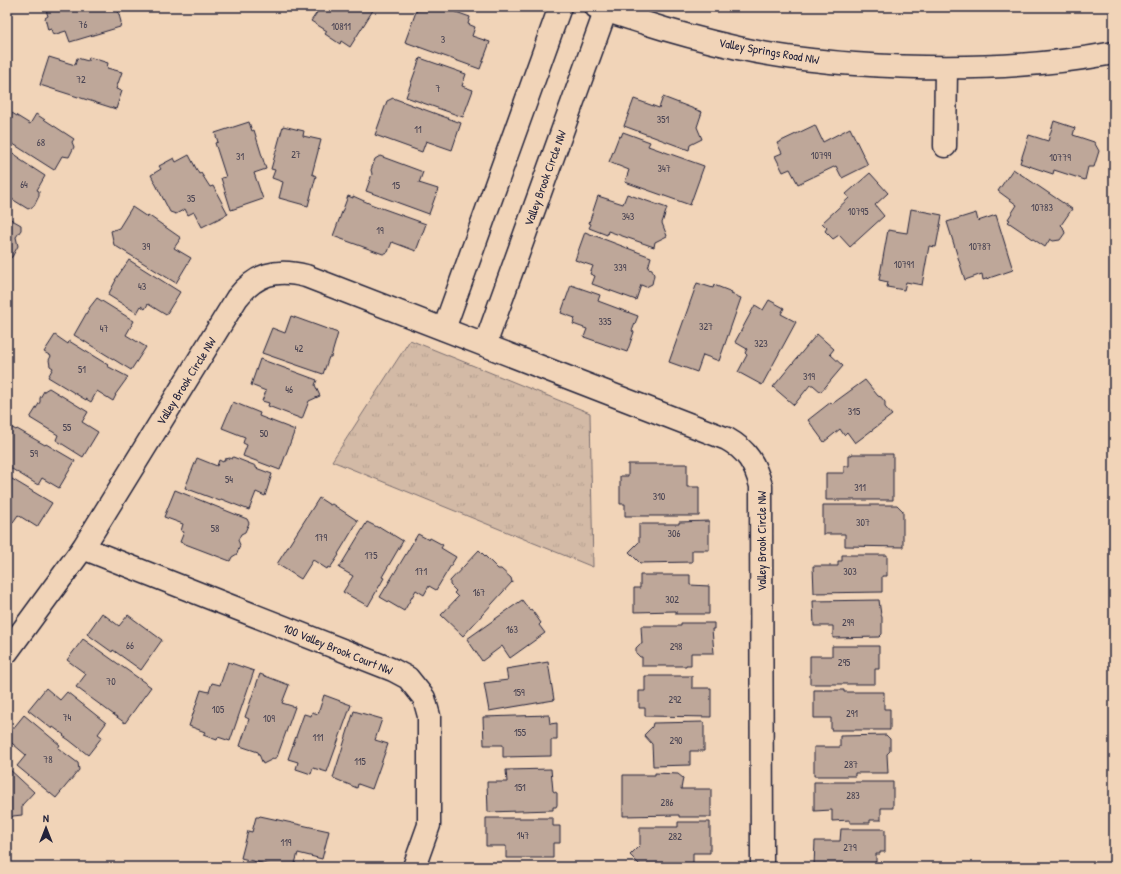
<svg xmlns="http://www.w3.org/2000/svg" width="1121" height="874" viewBox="0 0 1121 874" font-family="'Patrick Hand',sans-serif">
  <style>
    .park { fill: url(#park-tufts); stroke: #7a6e70 }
    .building { fill: #bea799; stroke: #22223b }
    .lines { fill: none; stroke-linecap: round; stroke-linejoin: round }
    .minor-casing { stroke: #22223b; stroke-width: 25 }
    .minor { stroke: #f1d4b8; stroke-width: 22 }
    .labels { text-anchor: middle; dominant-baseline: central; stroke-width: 3.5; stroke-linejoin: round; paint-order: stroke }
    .number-label { font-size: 10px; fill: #494352 }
    .street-label { font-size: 12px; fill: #22223b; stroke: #f1d4b8 }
  </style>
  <defs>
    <pattern id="park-tufts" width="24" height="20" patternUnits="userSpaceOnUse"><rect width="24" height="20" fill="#d3baa6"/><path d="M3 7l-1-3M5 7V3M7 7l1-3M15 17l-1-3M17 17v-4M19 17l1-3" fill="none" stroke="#b5a090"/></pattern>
  </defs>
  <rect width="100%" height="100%" fill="#f1d4b8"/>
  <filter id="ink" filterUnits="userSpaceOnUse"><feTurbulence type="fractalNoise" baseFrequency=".025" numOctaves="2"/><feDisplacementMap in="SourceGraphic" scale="8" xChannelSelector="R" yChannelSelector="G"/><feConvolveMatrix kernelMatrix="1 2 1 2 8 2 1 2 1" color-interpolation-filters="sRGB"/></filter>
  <g filter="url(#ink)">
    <polygon class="park" points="410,340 590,413 593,567 332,461"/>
    <g class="building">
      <polygon points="55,7 118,7 115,8 116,11 118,11 121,22 120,27 70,42 66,31 53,35 51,29 48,30 45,18 48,16 46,10"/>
      <polygon points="321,7 375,7 350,47 341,41 340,44 325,34 327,31 311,21"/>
      <polygon points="421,7 442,7 470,17 468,24 475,27 472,36 490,42 480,69 405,42 417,9 420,10"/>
      <polygon points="49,57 75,65 77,58 88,61 89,57 108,63 107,68 122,72 116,89 122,91 116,109 40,85"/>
      <polygon points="420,58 466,74 462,86 473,90 463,117 406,97"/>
      <polygon points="663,97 702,112 697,127 702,139 690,145 689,150 624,126 634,99 659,108"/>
      <polygon points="393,98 461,123 452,150 426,141 422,152 375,135 387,101"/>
      <polygon points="12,113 30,124 36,114 74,139 72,142 74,147 69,157 62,156 54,170 10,142 7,141 7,121"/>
      <polygon points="1054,121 1075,128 1073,135 1094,142 1099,151 1094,167 1088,167 1085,180 1054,170 1053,174 1020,163 1029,135 1048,141"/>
      <polygon points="249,122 252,131 254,130 266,169 254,173 263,199 231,210 221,178 226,177 215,143 218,142 215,133"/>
      <polygon points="815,125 823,142 850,128 868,165 842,178 836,166 798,184 790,169 783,172 775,156 782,153 777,143"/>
      <polygon points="283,126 304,131 303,136 321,140 312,174 316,176 308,206 279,198 283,182 272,178 275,170 271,169"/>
      <polygon points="623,132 650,142 648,146 704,166 690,205 625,182 629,170 609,162 619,136 621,137"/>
      <polygon points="7,149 20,158 19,159 45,176 37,190 39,191 39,196 34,206 28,209 7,196"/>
      <polygon points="189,155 199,174 201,173 210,187 213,186 228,214 202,227 194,212 188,215 185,209 176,214 170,212 151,175 161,169 159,166 174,158 176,162"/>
      <polygon points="380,156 423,172 419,183 438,189 429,214 366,191 372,174 371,170 375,159"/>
      <polygon points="1013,169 1072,209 1061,225 1063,227 1065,233 1060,240 1053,241 1050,239 1045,247 1008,222 1010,220 1008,219 1017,205 998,191"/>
      <polygon points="870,173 888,193 875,205 884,216 850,247 839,235 833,239 825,231 827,228 822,223 849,198 846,194"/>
      <polygon points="627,194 667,208 662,223 667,236 655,242 654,247 608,231 607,235 589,228 591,224 589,223 598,196 623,204"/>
      <polygon points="348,196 353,198 353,196 373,205 426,224 416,251 392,242 388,252 383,254 333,236"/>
      <polygon points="132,207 147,217 148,215 181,238 174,248 191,258 176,283 114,245 111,231 119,228"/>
      <polygon points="911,209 942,215 936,247 929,246 922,285 906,282 904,290 887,287 888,282 879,280 888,230 907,233"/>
      <polygon points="976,213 978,221 996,215 1013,270 983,280 982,274 965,280 947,222"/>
      <polygon points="7,217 21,225 21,230 16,237 18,246 12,257 7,259"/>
      <polygon points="585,232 651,257 648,268 652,269 654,275 652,284 646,287 641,285 636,300 592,284 595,276 590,274 593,266 575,260"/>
      <polygon points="129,260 180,292 166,315 148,304 145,309 141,306 137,313 108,295 116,280 115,280"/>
      <polygon points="697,283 713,288 714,285 732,292 731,294 741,298 719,361 703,355 697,372 669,362"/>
      <polygon points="571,285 600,295 598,301 638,316 632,331 634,332 627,352 584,337 587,329 573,324 575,318 561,313"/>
      <polygon points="97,298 134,321 126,335 146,347 131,370 74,335 90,307"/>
      <polygon points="769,300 784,308 781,314 796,322 762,385 738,372 747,355 745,353 747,349 735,342 755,305 763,310"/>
      <polygon points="291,316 338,333 331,357 329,357 323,374 262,353 272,328 285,333"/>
      <polygon points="817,334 834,349 830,354 843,366 821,392 813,385 810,385 794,405 773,387"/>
      <polygon points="55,335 68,344 69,341 108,365 107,366 128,377 115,395 116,395 113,401 97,391 91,402 86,399 86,400 48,377 53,368 50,366 49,360 51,356 44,352"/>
      <polygon points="260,359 317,380 315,385 320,396 309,401 302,419 268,406 269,403 262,401 266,391 251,385"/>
      <polygon points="865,380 878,396 881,397 885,402 885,407 892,415 855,443 847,432 844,435 840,429 824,442 808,420 831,402 832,404"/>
      <polygon points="49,388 88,412 82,422 98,432 83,457 56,440 58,435 30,418 40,402 40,398 44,391"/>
      <polygon points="233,402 260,413 259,416 295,430 280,470 243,456 247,445 243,443 245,437 222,428"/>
      <polygon points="7,425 16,430 17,429 45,445 46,444 75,461 59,488 42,478 38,485 7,466"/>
      <polygon points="852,454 893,454 893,500 826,500 826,473 844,473 844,466 849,466 849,455 852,455"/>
      <polygon points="233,457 256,466 256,468 272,474 265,496 256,492 249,510 221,499 220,501 185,488 197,458 217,466 219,460 223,462 225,459 230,458 232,459"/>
      <polygon points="628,464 687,464 687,487 699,487 699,516 625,516 625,504 620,504 620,476 628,476"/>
      <polygon points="7,476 52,503 37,527 18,515 11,525 7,524"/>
      <polygon points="175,490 247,519 249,523 245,532 241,534 238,540 240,545 237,554 232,557 230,561 180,542 184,532 181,531 183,524 164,517"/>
      <polygon points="319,498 330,505 332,504 358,521 338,554 339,555 330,568 328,567 327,569 313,560 301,579 277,564"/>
      <polygon points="823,505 897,505 903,511 903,547 845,546 845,534 823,534"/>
      <polygon points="709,521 709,550 692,550 692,562 640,563 629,552 639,542 639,524 679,524 679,522"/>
      <polygon points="367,522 379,528 380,527 403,541 382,577 384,578 368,606 343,592 353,576 339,568"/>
      <polygon points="418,534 429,540 430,538 443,545 441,548 456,557 436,590 429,586 424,595 416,590 404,611 380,597"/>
      <polygon points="479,550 498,569 501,569 511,578 512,582 463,636 441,615 458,597 454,593 456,591 450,585 450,581"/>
      <polygon points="842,555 887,555 887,576 882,576 882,592 814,593 813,566 838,566 838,561 842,561"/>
      <polygon points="640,575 690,575 690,585 709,586 709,614 676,614 676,611 634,612 634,588 640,588"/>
      <polygon points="522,600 530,611 531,609 541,623 539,625 545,633 510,658 502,646 482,661 467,639"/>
      <polygon points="879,600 881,615 882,617 882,634 879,637 833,638 833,626 814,626 813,601"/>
      <polygon points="102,613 119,626 128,615 162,640 141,670 113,650 112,652 87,634"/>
      <polygon points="681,623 714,623 714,629 712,629 714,653 691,653 691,665 686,665 686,666 642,666 642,657 640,657 636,653 636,648 640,644 642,644 641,626 681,626"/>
      <polygon points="83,639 151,687 125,723 76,687 86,674 67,660"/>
      <polygon points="832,646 879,646 879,669 875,669 875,684 810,684 810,656 832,656"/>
      <polygon points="228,662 254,671 230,741 218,737 217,740 203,735 205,732 189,726 201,690 209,692 212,683 220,685"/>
      <polygon points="548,662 554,700 489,711 484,683 508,680 506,669"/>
      <polygon points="260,674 289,685 282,703 295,707 277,757 263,764 258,752 240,746 249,719 245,717"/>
      <polygon points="645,676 692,676 692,688 711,688 711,717 645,716 645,708 639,708 639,691 645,691"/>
      <polygon points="46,688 60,700 67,692 106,723 98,734 102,737 88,755 69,740 63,736 64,735 53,727 52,729 28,710"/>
      <polygon points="814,690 844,690 844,692 884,692 884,709 890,709 890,730 831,730 831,718 814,718"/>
      <polygon points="324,695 351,705 327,772 313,768 311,774 296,769 298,762 288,759 304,714 311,716 312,712 318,714"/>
      <polygon points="354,711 382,719 375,740 388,744 372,789 358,784 357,788 333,778"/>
      <polygon points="24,715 60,745 58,748 78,763 79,770 56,798 17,766 26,755 7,739 7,736"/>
      <polygon points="549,715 550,724 557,723 557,740 551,740 551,756 503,757 503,745 484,745 483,717"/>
      <polygon points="704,722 704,751 690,751 690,765 653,766 652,744 644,735 652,727 653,723"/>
      <polygon points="886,735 890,739 890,751 887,754 888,773 855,773 855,776 814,776 814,747 840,747 840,736"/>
      <polygon points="7,767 34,792 22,805 22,815 13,816 8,822"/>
      <polygon points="551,769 553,791 557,793 557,805 556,807 553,807 553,810 488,812 487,782 507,782 506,770"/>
      <polygon points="655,773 678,774 683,778 681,789 711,789 711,817 679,817 679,815 623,816 623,775 655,775"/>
      <polygon points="814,782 893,782 893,808 881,808 881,820 870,820 870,823 850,823 850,820 832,821 832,810 814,811"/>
      <polygon points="260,816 329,831 322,859 298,853 294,867 276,867 241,858 248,831 252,832 256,817 259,817"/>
      <polygon points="486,818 553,818 553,826 560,826 560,843 553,843 553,858 506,858 506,846 486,846"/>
      <polygon points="678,822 710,822 710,853 693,853 693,866 641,866 630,855 640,845 640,827 678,827"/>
      <polygon points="841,829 885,829 885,852 880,852 880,854 876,854 876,867 814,866 815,841 840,841"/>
    </g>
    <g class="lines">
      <defs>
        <g id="minor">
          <path d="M596,7C612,13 629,18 645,23C676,33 707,41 738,48C777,57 816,61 855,64C941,70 1029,69 1114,53"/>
          <polyline points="945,146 946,68"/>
          <polyline points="444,329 560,7"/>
          <polyline points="485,345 607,7"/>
          <polyline points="83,548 393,670 408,678 424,698 429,716 429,825 414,867"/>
          <path d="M7,652L83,548L237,298C256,274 276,268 306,276L727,439C747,450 755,464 761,486L762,867"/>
        </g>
      </defs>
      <use href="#minor" class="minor-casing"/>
      <use href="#minor" class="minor"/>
    </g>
  </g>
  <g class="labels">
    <g class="number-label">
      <text x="83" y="24">76</text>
      <text x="341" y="26">10811</text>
      <text x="443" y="39">3</text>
      <text x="81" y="79">72</text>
      <text x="438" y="88">7</text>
      <text x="663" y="119">351</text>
      <text x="418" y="129">11</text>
      <text x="41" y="142">68</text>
      <text x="296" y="154">27</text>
      <text x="821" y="155">10799</text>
      <text x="240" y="156">31</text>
      <text x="1060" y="157">10779</text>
      <text x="664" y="168">347</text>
      <text x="24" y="184">64</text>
      <text x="396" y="185">15</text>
      <text x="191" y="198">35</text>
      <text x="1042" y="207">10783</text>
      <text x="858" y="211">10795</text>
      <text x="628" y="216">343</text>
      <text x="380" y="230">19</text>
      <text x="146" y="246">39</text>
      <text x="980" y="246">10787</text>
      <text x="904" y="264">10791</text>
      <text x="620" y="267">339</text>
      <text x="142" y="286">43</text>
      <text x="605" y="321">335</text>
      <text x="706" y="326">327</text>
      <text x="104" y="328">47</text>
      <text x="761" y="343">323</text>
      <text x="299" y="348">42</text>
      <text x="82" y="369">51</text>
      <text x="809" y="376">319</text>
      <text x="289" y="389">46</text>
      <text x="854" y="411">315</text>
      <text x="67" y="427">55</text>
      <text x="264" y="433">50</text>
      <text x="34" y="453">59</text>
      <text x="229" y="479">54</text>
      <text x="860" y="487">311</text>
      <text x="659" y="496">310</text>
      <text x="863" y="522">307</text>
      <text x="215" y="528">58</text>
      <text x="674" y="533">306</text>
      <text x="321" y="537">179</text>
      <text x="371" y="555">175</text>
      <text x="421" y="571">171</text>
      <text x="850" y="571">303</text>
      <text x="479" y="592">167</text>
      <text x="672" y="599">302</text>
      <text x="848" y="622">299</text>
      <text x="512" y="629">163</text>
      <text x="130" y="645">66</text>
      <text x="676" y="646">298</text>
      <text x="844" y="662">295</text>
      <text x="111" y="681">70</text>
      <text x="519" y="692">159</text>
      <text x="675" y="699">292</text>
      <text x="218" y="709">105</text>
      <text x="852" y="713">291</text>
      <text x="67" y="717">74</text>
      <text x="269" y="718">109</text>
      <text x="520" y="732">155</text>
      <text x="318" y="737">111</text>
      <text x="676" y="740">290</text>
      <text x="48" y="759">78</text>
      <text x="360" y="761">115</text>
      <text x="851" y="764">287</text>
      <text x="520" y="787">151</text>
      <text x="853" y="795">283</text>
      <text x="667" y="802">286</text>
      <text x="523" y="835">147</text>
      <text x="675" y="836">282</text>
      <text x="286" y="842">119</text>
      <text x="850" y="847">279</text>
    </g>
    <g class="street-label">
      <text transform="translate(769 51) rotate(10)">Valley Springs Road NW</text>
      <text transform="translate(545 178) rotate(-70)">Valley Brook Circle NW</text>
      <text transform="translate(186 381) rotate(-58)">Valley Brook Circle NW</text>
      <text transform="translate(761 541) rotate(-90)">Valley Brook Circle NW</text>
      <text transform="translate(338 649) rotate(22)">100 Valley Brook Court NW</text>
    </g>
  </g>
  <rect width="1121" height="874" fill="none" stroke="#f1d4b8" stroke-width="24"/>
  <rect x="12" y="12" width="1097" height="850" fill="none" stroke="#22223b" stroke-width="1.5" filter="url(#ink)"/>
  <g transform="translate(46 828)" stroke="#f1d4b8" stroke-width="3" paint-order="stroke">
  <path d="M0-3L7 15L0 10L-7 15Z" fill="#22223b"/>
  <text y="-6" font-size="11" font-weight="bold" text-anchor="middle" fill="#22223b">N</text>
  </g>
</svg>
